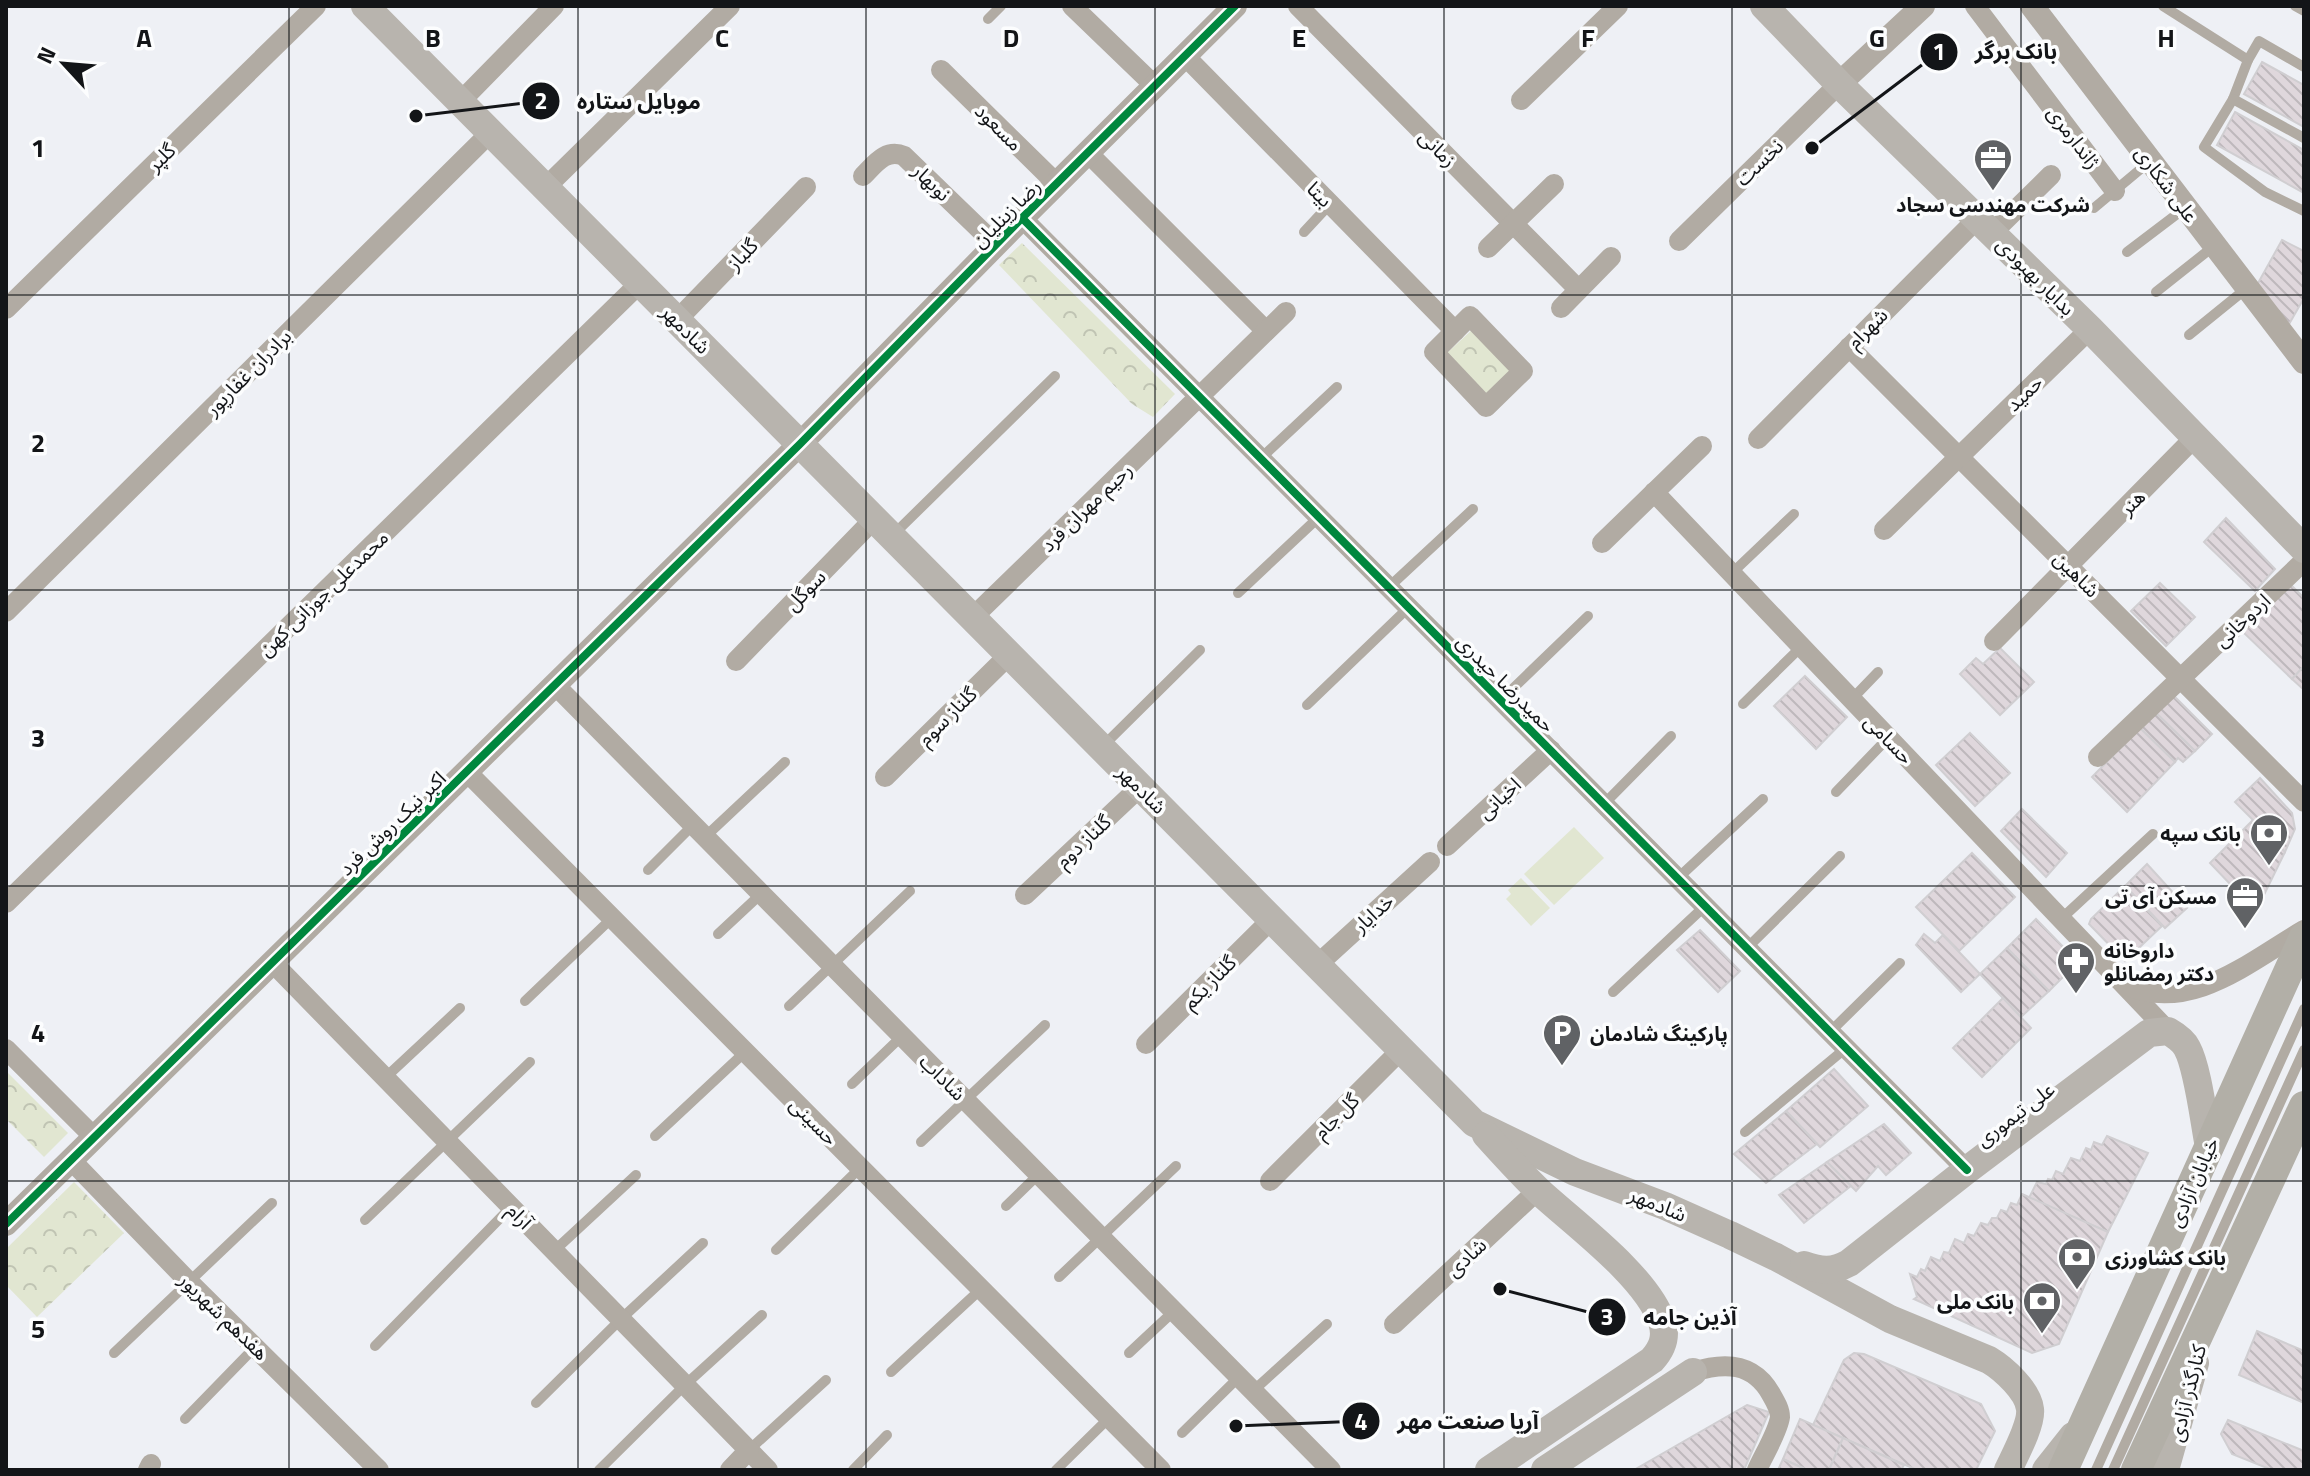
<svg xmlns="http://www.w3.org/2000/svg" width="2310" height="1476" viewBox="0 0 2310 1476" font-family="'Titillium Web','Noto Sans Arabic',sans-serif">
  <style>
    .park { fill: url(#park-crowns) }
    .pitch { fill: #e1e6d1 }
    .building { fill: url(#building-back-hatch); stroke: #d0ced1; stroke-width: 2 }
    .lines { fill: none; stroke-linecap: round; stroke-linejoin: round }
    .service { stroke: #b1aba3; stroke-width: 10 }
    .minor { stroke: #b1aba3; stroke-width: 20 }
    .tertiary { stroke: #b1aba3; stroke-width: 24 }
    .secondary { stroke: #b8b4ae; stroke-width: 28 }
    .primary { stroke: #b2afa7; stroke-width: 30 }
    .cycleway-casing { stroke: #fcfdfe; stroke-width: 13 }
    .cycleway { stroke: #00873e; stroke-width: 8 }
    .grid { fill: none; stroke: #131518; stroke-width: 2; stroke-opacity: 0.55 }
    .labels { text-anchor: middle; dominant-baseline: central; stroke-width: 7; stroke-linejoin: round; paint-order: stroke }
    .street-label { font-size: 20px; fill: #131518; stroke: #fcfdfe }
    .poi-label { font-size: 20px; font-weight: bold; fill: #131518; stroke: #fcfdfe; text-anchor: end }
    .grid-label { font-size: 26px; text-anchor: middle; font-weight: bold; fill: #131518; stroke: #fcfdfe; stroke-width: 7; stroke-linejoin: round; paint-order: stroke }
    .leader { fill: none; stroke: #131518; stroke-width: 3 }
    .callout-dot { fill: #131518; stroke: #fcfdfe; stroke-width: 3 }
    .mark-label { font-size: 24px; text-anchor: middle; font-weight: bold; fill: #fff }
    .callout-label { font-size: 22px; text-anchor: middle; font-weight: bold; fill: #131518; stroke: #fcfdfe; stroke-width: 7; stroke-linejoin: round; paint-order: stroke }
  </style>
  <defs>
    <pattern id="park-crowns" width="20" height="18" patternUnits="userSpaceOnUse" patternTransform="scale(2)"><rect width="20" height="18" fill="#e1e6d1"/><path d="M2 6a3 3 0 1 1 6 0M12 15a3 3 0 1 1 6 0" fill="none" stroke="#c0c4b3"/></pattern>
    <pattern id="building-back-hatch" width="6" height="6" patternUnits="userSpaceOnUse" patternTransform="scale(2)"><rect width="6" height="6" fill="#dfd7dc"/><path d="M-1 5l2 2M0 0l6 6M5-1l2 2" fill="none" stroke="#beb8bc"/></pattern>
  </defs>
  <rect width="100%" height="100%" fill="#eef0f5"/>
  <g class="park">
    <polygon points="1022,243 1175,394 1153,417 1132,404 999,265"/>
    <polygon points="1474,328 1512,370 1487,394 1447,353"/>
    <polygon points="6,1071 68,1133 44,1157 6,1119"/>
    <polygon points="74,1182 124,1233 37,1317 6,1285 6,1249"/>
  </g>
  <g class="pitch">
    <polygon points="1574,827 1604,858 1554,905 1524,874"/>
    <polygon points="1521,878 1550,908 1531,926 1506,899 1511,894 1508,890"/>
  </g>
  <g class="building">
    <polygon points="2262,62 2304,85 2304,127 2244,94"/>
    <polygon points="2235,112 2304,150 2304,193 2217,145"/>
    <polygon points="2282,240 2304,251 2304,298 2288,326 2257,285"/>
    <polygon points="2226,518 2275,569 2255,591 2204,542"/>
    <polygon points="2160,583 2195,617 2166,646 2131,611"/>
    <polygon points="2290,584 2304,598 2304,666 2292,679 2243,632"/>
    <polygon points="2000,648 2034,682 2000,715 1960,674 1976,658 1983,664"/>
    <polygon points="2304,666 2304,690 2292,679"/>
    <polygon points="1805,676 1847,717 1816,749 1774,706"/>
    <polygon points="2174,696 2212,734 2195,751 2156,713"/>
    <polygon points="2156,713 2195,751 2183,762 2178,758 2175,762 2140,728"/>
    <polygon points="2140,728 2175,762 2127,812 2092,777"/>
    <polygon points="1970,733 2010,773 1975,806 1936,765"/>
    <polygon points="2260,778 2292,813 2295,829 2285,852 2235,802"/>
    <polygon points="2022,809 2067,853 2046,877 2001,831"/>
    <polygon points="2252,821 2285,852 2262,899 2253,908 2210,863"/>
    <polygon points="1972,853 2015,897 1959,951 1916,907"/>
    <polygon points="2147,864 2187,908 2165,928 2125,886"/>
    <polygon points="2125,886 2162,926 2125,961 2089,924 2091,919"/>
    <polygon points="2036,919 2078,962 2049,991 2007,948"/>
    <polygon points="1700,930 1740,971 1718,992 1677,950"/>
    <polygon points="1924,934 1935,943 1943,935 1980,974 1961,992 1916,945"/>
    <polygon points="2007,948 2049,991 2021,1017 1980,974"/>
    <polygon points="2003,998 2031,1028 1982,1077 1953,1048"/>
    <polygon points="1834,1069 1868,1106 1820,1147 1786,1111"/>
    <polygon points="1786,1111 1817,1144 1766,1183 1734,1154"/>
    <polygon points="1884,1124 1911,1153 1886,1175 1878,1166 1856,1191 1827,1162"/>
    <polygon points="2107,1136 2148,1153 2108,1232 2029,1198 2037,1182 2046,1184 2048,1179 2052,1180 2056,1171 2063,1174 2071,1158 2080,1161 2086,1148 2091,1150 2094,1142 2102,1145"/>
    <polygon points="1827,1162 1851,1186 1804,1223 1779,1195"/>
    <polygon points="2022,1194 2108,1232 2059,1344 2032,1353 1914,1299 1917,1297 1910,1274 1917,1277 1921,1269 1925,1271 1931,1257 1940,1261 1944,1252 1949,1253 1955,1239 1964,1243 1968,1234 1974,1236 1981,1223 1988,1225 1992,1218 1997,1218 2001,1210 2007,1212 2011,1203 2017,1205"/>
    <polygon points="2257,1331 2304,1351 2304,1403 2239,1375"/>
    <polygon points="1854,1353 1864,1354 1981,1404 1995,1431 1976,1470 1917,1470 1813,1425 1844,1360"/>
    <polygon points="1747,1405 1769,1412 1744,1470 1634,1470"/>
    <polygon points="1800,1419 1843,1438 1829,1470 1807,1470 1783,1459"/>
    <polygon points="2228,1420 2304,1451 2304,1470 2272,1470 2232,1454 2221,1434"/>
    <polygon points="1843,1438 1904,1465 1901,1470 1829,1470"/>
    <polygon points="1783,1459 1807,1470 1778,1470"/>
  </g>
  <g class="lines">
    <g class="service">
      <polyline points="2163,6 2248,60 2233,99 2204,147 2265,192 2304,211"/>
      <polyline points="2295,6 2304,11"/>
      <polyline points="988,19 1001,6"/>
      <polyline points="2248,60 2259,41 2304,67"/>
      <polyline points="2233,99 2304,138"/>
      <polyline points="2094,208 2149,162"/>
      <polyline points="1304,232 1330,204"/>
      <polyline points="2127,252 2185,208"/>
      <polyline points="2156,292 2214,246"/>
      <polyline points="2189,335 2247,288"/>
      <polyline points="1261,458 1337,387"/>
      <polyline points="893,535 1055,376"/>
      <polyline points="1731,574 1794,514"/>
      <polyline points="1389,587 1473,509"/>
      <polyline points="1238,593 1319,517"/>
      <polyline points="1852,699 1878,672"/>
      <polyline points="1501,700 1588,616"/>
      <polyline points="1743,704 1801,647"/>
      <polyline points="1307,705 1409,607"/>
      <polyline points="1103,746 1200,650"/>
      <polyline points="1836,792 1888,738"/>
      <polyline points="1604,804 1671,736"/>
      <polyline points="705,837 785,762"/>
      <polyline points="648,870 694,824"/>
      <polyline points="1678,878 1763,799"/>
      <polyline points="2061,919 2153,834"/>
      <polyline points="718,934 761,894"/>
      <polyline points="1747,948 1840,856"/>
      <polyline points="1613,992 1705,906"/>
      <polyline points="525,1001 612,918"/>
      <polyline points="789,1006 910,891"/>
      <polyline points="1830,1032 1900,963"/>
      <polyline points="385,1078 460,1008"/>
      <polyline points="852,1084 902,1036"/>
      <polyline points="1745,1132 1846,1048"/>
      <polyline points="655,1136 745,1052"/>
      <polyline points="921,1142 1045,1025"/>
      <polyline points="1006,1206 1039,1174"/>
      <polyline points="365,1220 530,1062"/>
      <polyline points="776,1250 860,1168"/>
      <polyline points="554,1251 636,1175"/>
      <polyline points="1059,1277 1176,1166"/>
      <polyline points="375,1346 511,1207"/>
      <polyline points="114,1353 272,1203"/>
      <polyline points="1129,1353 1174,1311"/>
      <polyline points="891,1372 981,1289"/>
      <polyline points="1253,1391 1327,1324"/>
      <polyline points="536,1403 621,1319 703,1243"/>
      <polyline points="185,1419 256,1346"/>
      <polyline points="1182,1433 1239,1377"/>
      <polyline points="749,1450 826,1380"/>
      <polyline points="599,1470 685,1385 762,1315"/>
      <polyline points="853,1470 887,1435"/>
      <polyline points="1056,1470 1109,1418"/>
      <polyline points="2096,1470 2304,1009"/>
      <polyline points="2113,1470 2304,1050"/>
    </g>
    <g class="minor">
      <polyline points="1072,6 1155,86"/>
      <polyline points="1298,6 1578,289"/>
      <polyline points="1975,6 2115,191"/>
      <polyline points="1185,56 1455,331"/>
      <polyline points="941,70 1057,184"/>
      <polyline points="1521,100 1618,6"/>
      <polyline points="460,102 554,6"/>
      <polyline points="1088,153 1266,331"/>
      <path d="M863,176C875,164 886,148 904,156L996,245"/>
      <polyline points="545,188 730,6"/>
      <polyline points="1022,218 1967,1170"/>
      <polyline points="1992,233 2051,175"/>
      <polyline points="1679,241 1839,84"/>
      <polyline points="1488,248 1554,184"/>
      <polyline points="1561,308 1611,257"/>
      <polyline points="6,309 316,6"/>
      <polygon points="1470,316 1523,371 1486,407 1434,352"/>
      <polyline points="677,320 806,187"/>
      <polyline points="1849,347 2304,802"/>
      <polyline points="1758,439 1978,218"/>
      <polyline points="1654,492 2168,1031"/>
      <polyline points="1884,530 2090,329"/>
      <polyline points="1602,543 1702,446"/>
      <polyline points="6,612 490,133"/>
      <polyline points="972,618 1286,312"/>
      <polyline points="1994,641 2195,437"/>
      <polyline points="736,661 874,519"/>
      <polyline points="555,685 1331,1470"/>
      <polyline points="2098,757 2304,561"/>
      <polyline points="467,772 1161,1470"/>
      <polyline points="885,777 1009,655"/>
      <polyline points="1447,846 1551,750"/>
      <polyline points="1025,895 1140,787"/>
      <polyline points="6,903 640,283"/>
      <polyline points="272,962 768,1470"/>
      <polyline points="1317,965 1430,862"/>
      <path d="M2125,985C2191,1014 2250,961 2304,930"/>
      <polyline points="1146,1044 1272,919"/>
      <polyline points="6,1049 94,1137"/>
      <polyline points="71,1160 189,1282 379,1470"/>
      <polyline points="1270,1181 1401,1050"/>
      <polyline points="1394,1324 1538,1190"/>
      <path d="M1693,1372C1724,1362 1753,1362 1771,1394C1775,1401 1780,1409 1780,1417C1778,1432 1763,1456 1757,1470"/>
      <polyline points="148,1470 151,1464"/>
      <polyline points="730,1470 749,1450"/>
    </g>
    <g class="tertiary">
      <polyline points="2032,6 2304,362"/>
      <polyline points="1839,84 1923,6"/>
      <polyline points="6,1224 800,444 1022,218 1235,6"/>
    </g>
    <g class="secondary">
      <path d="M365,6L1474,1123L1575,1172L1665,1206L1730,1235L1776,1257L1890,1319L1989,1360C2004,1369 2028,1391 2030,1409C2032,1424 2015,1455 2008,1470"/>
      <polyline points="1764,6 1839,84 2090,329 2304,549"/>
      <path d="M1486,1135C1504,1155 1522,1175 1541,1193C1576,1225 1647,1277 1662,1322C1667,1337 1662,1349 1652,1360L1489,1470"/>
      <path d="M1804,1265C1822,1271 1832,1272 1849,1263L1967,1170L2149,1033L2168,1031C2175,1035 2183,1040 2187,1048C2198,1068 2204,1122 2209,1147"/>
      <polyline points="1545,1470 1693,1372"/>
      <polyline points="2046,1470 2073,1436"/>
      <polyline points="2165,1470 2195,1363"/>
    </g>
    <g class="primary">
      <polyline points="2063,1470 2304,937"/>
      <polyline points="2136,1470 2304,1106"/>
    </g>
    <defs>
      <g id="cycleway">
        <polyline points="1022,218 1967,1170"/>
        <polyline points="6,1224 800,444 1022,218 1235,6"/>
      </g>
    </defs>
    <use href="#cycleway" class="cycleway-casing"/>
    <use href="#cycleway" class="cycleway"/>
  </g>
  <path class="grid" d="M289,6V1470M578,6V1470M866,6V1470M1155,6V1470M1444,6V1470M1732,6V1470M2021,6V1470M6,295H2304M6,590H2304M6,886H2304M6,1181H2304"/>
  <defs>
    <symbol id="office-pin" viewBox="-11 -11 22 30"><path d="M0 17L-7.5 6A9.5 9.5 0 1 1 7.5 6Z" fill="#606265" stroke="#fcfdfe"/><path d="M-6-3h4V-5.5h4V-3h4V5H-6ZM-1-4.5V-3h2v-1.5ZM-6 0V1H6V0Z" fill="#fff"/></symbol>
    <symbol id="bank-pin" viewBox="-11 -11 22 30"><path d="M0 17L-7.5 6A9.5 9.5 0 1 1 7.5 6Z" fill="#606265" stroke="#fcfdfe"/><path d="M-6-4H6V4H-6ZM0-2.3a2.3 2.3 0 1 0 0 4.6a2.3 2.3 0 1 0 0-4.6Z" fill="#fff"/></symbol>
    <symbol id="pharmacy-pin" viewBox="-11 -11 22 30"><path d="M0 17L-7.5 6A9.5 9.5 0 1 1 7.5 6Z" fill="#606265" stroke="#fcfdfe"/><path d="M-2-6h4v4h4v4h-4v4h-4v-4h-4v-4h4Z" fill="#fff"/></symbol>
    <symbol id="parking-pin" viewBox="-11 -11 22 30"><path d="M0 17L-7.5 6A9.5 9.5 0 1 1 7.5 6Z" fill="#606265" stroke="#fcfdfe"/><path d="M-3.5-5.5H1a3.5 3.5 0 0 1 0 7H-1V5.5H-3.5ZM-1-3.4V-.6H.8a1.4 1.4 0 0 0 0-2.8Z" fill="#fff"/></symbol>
  </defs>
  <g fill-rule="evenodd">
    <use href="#office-pin" x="1971" y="136" width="44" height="60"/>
    <use href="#bank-pin" x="2247" y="811" width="44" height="60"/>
    <use href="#office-pin" x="2223" y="874" width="44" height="60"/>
    <use href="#pharmacy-pin" x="2054" y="939" width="44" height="60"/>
    <use href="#parking-pin" x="1540" y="1011" width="44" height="60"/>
    <use href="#bank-pin" x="2055" y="1235" width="44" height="60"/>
    <use href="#bank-pin" x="2020" y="1279" width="44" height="60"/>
  </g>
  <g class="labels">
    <g class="street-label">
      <text transform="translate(999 127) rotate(45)">مسعود</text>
      <text transform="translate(2074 137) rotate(53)">ژاندارمری</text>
      <text transform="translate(1438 148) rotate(45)">زمانی</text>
      <text transform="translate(161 157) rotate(-44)">گلپر</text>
      <text transform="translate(1759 162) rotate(-44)">نخست</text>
      <text transform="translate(932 182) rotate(44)">نوبهار</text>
      <text transform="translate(2167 184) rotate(53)">علی شکاری</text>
      <text transform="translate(1320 194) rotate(45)">بیتا</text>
      <text transform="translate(1006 213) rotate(-45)">رضا زینلیان</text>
      <text transform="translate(742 254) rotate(-46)">گلباز</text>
      <text transform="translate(2036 276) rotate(45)">بدایار بهبودی</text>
      <text transform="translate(1867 328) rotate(-45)">شهرام</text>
      <text transform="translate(686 329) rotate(45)">شادمهر</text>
      <text transform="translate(248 372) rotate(-45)">برادران غفارپور</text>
      <text transform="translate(2024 393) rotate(-44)">حمید</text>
      <text transform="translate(2132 502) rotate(-45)">هنر</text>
      <text transform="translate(1086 507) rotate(-44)">رحیم مهران فرد</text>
      <text transform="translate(2077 574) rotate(45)">شاهین</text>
      <text transform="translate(805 590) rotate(-46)">سوگل</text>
      <text transform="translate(323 593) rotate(-44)">محمدعلی جوزانی کهن</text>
      <text transform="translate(2242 620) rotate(-43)">اردوخانی</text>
      <text transform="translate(1506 683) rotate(45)">حمیدرضا حیدری</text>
      <text transform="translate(947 716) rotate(-45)">گلناز سوم</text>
      <text transform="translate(1889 739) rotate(46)">حسامی</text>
      <text transform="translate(1142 789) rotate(45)">شادمهر</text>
      <text transform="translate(1499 798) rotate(-43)">اخیانی</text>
      <text transform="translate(392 823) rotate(-44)">اکبر نیک روش فرد</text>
      <text transform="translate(1083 841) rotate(-43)">گلناز دوم</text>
      <text transform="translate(1373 913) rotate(-42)">خدایار</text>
      <text transform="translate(1209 982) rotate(-45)">گلناز یکم</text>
      <text transform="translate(943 1077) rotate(45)">شاداب</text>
      <text transform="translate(2015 1114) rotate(-37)">علی تیموری</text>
      <text transform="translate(1336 1116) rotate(-45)">گل جام</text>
      <text transform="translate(814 1121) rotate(45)">حسینی</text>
      <text transform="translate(2193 1182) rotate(-66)">خیابان آزادی</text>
      <text transform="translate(1658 1204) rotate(22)">شادمهر</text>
      <text transform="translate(520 1216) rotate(46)">آرام</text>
      <text transform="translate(1466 1257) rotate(-43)">شادی</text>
      <text transform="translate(224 1316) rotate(44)">هفدهم شهریور</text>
      <text transform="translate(2187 1393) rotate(-76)">کنارگذر آزادی</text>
    </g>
    <g class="poi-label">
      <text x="1993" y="204" text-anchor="middle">شرکت مهندسی سجاد</text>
      <text x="2241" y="833">بانک سپه</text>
      <text x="2217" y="896">مسکن آی تی</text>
      <text x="2104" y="950" text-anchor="start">داروخانه<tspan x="2104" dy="23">دکتر رمضانلو</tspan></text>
      <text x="1590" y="1033" text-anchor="start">پارکینگ شادمان</text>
      <text x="2105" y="1257" text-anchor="start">بانک کشاورزی</text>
      <text x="2014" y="1301">بانک ملی</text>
    </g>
  </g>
  <g class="grid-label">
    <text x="144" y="47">A</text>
    <text x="433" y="47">B</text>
    <text x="722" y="47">C</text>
    <text x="1011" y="47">D</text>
    <text x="1299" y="47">E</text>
    <text x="1588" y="47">F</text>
    <text x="1877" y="47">G</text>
    <text x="2166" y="47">H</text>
    <text x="38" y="157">1</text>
    <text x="38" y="452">2</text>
    <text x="38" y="747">3</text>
    <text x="38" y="1042">4</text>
    <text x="38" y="1338">5</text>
  </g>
  <path class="leader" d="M1812 148L1939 52M416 116L541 101M1500 1289L1607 1317M1236 1426L1361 1421"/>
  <g class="callout-dot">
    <circle cx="1812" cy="148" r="8"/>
    <circle cx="416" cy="116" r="8"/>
    <circle cx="1500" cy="1289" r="8"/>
    <circle cx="1236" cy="1426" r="8"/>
    <circle cx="1939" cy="52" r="20"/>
    <circle cx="541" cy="101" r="20"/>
    <circle cx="1607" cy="1317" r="20"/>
    <circle cx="1361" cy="1421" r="20"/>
  </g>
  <g class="mark-label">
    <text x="1939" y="60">1</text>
    <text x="541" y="109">2</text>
    <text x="1607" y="1325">3</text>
    <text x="1361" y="1430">4</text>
  </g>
  <g class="callout-label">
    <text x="2016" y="59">بانک برگر</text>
    <text x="639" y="109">موبایل ستاره</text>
    <text x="1690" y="1325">آذین جامه</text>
    <text x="1468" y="1429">آریا صنعت مهر</text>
  </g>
  <rect width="2310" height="1476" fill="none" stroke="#131518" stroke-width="16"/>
  <g transform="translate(64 64) rotate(296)" stroke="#fcfdfe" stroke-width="6" paint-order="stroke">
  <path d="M0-6L14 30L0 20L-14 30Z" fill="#131518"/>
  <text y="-12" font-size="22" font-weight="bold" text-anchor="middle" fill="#131518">N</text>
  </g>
</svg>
